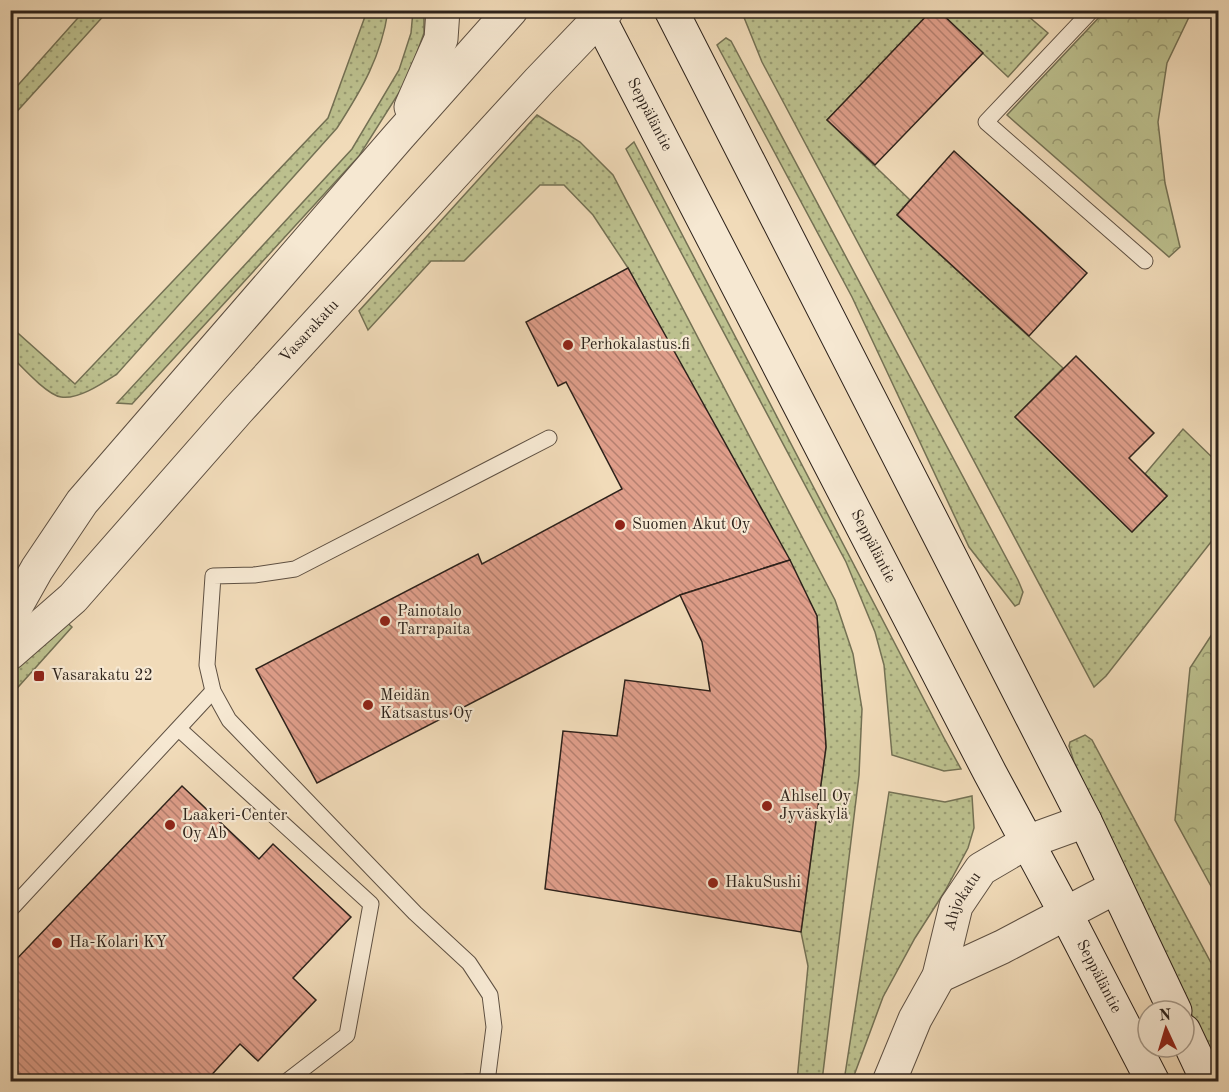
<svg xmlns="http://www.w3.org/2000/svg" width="1229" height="1092" viewBox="0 0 1229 1092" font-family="'Old Standard TT',serif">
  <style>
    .grass { fill: url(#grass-dots); stroke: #747154; stroke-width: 1.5 }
    .forest { fill: url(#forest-crowns); stroke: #747154; stroke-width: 1.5 }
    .building { fill: url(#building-back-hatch); stroke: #2d221b; stroke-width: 1.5 }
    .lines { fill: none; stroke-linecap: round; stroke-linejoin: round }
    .service-casing { stroke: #5e5042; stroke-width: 17 }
    .tertiary-casing { stroke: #5e5042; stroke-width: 35 }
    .secondary-casing { stroke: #2d221b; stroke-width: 35 }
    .service { stroke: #f6e8d2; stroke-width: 15 }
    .tertiary { stroke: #f6e8d2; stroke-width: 33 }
    .secondary { stroke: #f6e8d2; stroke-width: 33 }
    .poi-dot { fill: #8f2418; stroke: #f6e8d2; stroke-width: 2 }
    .labels { text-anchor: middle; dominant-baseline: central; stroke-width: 4.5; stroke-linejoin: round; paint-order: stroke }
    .street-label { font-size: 16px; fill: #2d221b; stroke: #f6e8d2 }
    .poi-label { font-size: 16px; fill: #2d221b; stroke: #f6e8d2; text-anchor: start }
  </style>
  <defs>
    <pattern id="grass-dots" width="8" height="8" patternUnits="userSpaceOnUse" patternTransform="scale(1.5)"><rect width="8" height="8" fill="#bcc08e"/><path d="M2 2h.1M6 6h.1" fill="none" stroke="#999c73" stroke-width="1.8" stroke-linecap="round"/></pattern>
    <pattern id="forest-crowns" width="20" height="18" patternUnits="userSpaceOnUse" patternTransform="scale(1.5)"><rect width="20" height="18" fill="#bcc08e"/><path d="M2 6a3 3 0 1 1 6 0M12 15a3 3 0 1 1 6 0" fill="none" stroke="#999c73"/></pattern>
    <pattern id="building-back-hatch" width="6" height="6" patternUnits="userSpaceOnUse" patternTransform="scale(1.5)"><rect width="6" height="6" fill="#df9e8a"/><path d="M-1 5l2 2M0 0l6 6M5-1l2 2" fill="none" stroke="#b58070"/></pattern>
  </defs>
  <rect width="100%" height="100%" fill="#f1dbb9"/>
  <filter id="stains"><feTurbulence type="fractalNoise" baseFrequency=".00333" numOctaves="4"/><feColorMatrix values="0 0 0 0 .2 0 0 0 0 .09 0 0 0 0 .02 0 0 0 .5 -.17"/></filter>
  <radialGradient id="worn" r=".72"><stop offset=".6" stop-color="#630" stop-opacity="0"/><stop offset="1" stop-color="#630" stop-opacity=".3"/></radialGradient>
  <g class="grass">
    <polygon points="85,10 108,11 11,118 11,93"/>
    <polygon points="741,10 932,11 827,120 910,200 897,215 1063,368 1015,417 1132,532 1167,496 1145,474 1183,429 1218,463 1218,533 1106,676 1094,687 762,62"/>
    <path d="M367,11H388C381,57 362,89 337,128L117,374C103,383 78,400 61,397C47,395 22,367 11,356V327L75,384L328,118Z"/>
    <polygon points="413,11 424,11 424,33 407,80 359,156 132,404 117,403 352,149 399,70 411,33"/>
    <polygon points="938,11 1022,11 1048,33 1008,77"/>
    <polygon points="726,38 731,41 1018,580 1023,592 1019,604 1015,606 969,547 852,297 717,45"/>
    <polygon points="537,115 580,142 613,175 835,600 853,654 862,709 859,775 822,1081 797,1081 808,966 801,932 826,747 817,616 628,268 593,215 564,185 540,185 464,261 431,261 368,330 359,311"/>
    <polygon points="634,142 944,738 961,769 944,771 892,755 884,665 875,632 846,562 626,149"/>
    <polygon points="61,617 72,627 11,695 11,673"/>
    <polygon points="1085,735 1092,740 1218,976 1218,1071 1074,762 1069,746 1070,742"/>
    <polygon points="889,792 945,802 972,796 974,828 968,848 945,891 915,938 883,997 852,1081 844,1081"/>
  </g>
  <g class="forest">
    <polygon points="1106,10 1184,11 1190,15 1167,63 1158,122 1165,183 1180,247 1169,257 1007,115"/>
    <polygon points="1218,625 1218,899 1175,820 1190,668"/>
  </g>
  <g class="building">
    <polygon points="932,10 938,10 983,53 875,165 827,120"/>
    <polygon points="954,151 1087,273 1029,336 897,215"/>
    <polygon points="628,268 790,560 680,595 317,783 256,669 478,554 482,564 622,489 566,382 558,386 526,322"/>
    <polygon points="1076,356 1154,433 1129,458 1167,496 1132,532 1015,417"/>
    <polygon points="790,560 817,616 826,747 801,932 545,889 563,731 617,736 625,680 710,691 702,642 680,595"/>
    <polygon points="182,786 259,859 273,844 351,917 293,978 316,1000 258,1061 240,1044 205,1082 10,1082 10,966"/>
  </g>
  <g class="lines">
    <defs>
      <g id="service">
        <polyline points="1092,10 986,122 1145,261"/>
        <polyline points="179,729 371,904 347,1035 286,1082"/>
        <polyline points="10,910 213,691"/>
        <polyline points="466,1082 483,1082"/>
        <polyline points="487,1082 494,1027 490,995 469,963 415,913 229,720 213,691 207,665 213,576 254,575 295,569 549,438"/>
      </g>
      <g id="tertiary">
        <polyline points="411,107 441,39 443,10"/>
        <polyline points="10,617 37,569 82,502 399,136 511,10"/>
        <path id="s1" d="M10,653L73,598L238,410L539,81L607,10"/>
        <polyline points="939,976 1002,947 1116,887"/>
        <path id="s2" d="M889,1082L915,1019L939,976L956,906L981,869L1027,842L1085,821"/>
      </g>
      <g id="secondary">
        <path id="s3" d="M595,10L990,773L1066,914L1153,1082"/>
        <polyline points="671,10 1085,821 1175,1011"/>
        <polyline points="1184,1031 1208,1082"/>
      </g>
    </defs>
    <use href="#service" class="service-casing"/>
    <use href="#tertiary" class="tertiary-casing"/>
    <use href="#secondary" class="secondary-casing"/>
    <use href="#service" class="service"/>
    <use href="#tertiary" class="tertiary"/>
    <use href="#secondary" class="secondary"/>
  </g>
  <g class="poi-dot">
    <circle cx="568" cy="345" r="6"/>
    <circle cx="620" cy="525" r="6"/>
    <circle cx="385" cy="621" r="6"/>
    <rect x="33" y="670" width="12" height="12" rx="3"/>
    <circle cx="368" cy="705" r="6"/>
    <circle cx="767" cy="806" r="6"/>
    <circle cx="170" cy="825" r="6"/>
    <circle cx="713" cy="883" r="6"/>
    <circle cx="57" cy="943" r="6"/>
  </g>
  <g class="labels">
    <g class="street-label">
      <text stroke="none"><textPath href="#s3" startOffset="118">Seppäläntie</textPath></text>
      <text stroke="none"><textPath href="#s1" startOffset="440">Vasarakatu</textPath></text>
      <text stroke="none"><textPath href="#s3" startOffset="604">Seppäläntie</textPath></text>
      <text stroke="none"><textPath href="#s2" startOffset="196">Ahjokatu</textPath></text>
      <text stroke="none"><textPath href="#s3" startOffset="1090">Seppäläntie</textPath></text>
    </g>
    <g class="poi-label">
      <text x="580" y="345">Perhokalastus.fi</text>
      <text x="632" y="525">Suomen Akut Oy</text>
      <text x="397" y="612">Painotalo<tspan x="397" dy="18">Tarrapaita</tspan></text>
      <text x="51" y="676">Vasarakatu 22</text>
      <text x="380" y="696">Meidän<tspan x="380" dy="18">Katsastus Oy</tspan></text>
      <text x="779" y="797">Ahlsell Oy<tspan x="779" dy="18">Jyväskylä</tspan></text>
      <text x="182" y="816">Laakeri-Center<tspan x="182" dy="18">Oy Ab</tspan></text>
      <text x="725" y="883">HakuSushi</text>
      <text x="69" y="943">Ha-Kolari KY</text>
    </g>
  </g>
  <rect width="1229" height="1092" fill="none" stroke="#f1dbb9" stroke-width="36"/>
  <rect x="12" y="12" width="1205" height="1068" fill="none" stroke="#2d221b" stroke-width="3"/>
  <rect x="18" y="18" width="1193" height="1056" fill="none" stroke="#2d221b" stroke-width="1.5"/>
  <g transform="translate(1166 1029) rotate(356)"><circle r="28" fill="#f6e8d2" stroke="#a69989" stroke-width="1.5"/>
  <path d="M0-4.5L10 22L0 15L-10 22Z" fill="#8f2418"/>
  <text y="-9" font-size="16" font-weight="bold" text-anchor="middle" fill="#2d221b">N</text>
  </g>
  <rect width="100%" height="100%" filter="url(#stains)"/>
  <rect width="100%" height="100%" fill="url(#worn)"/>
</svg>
